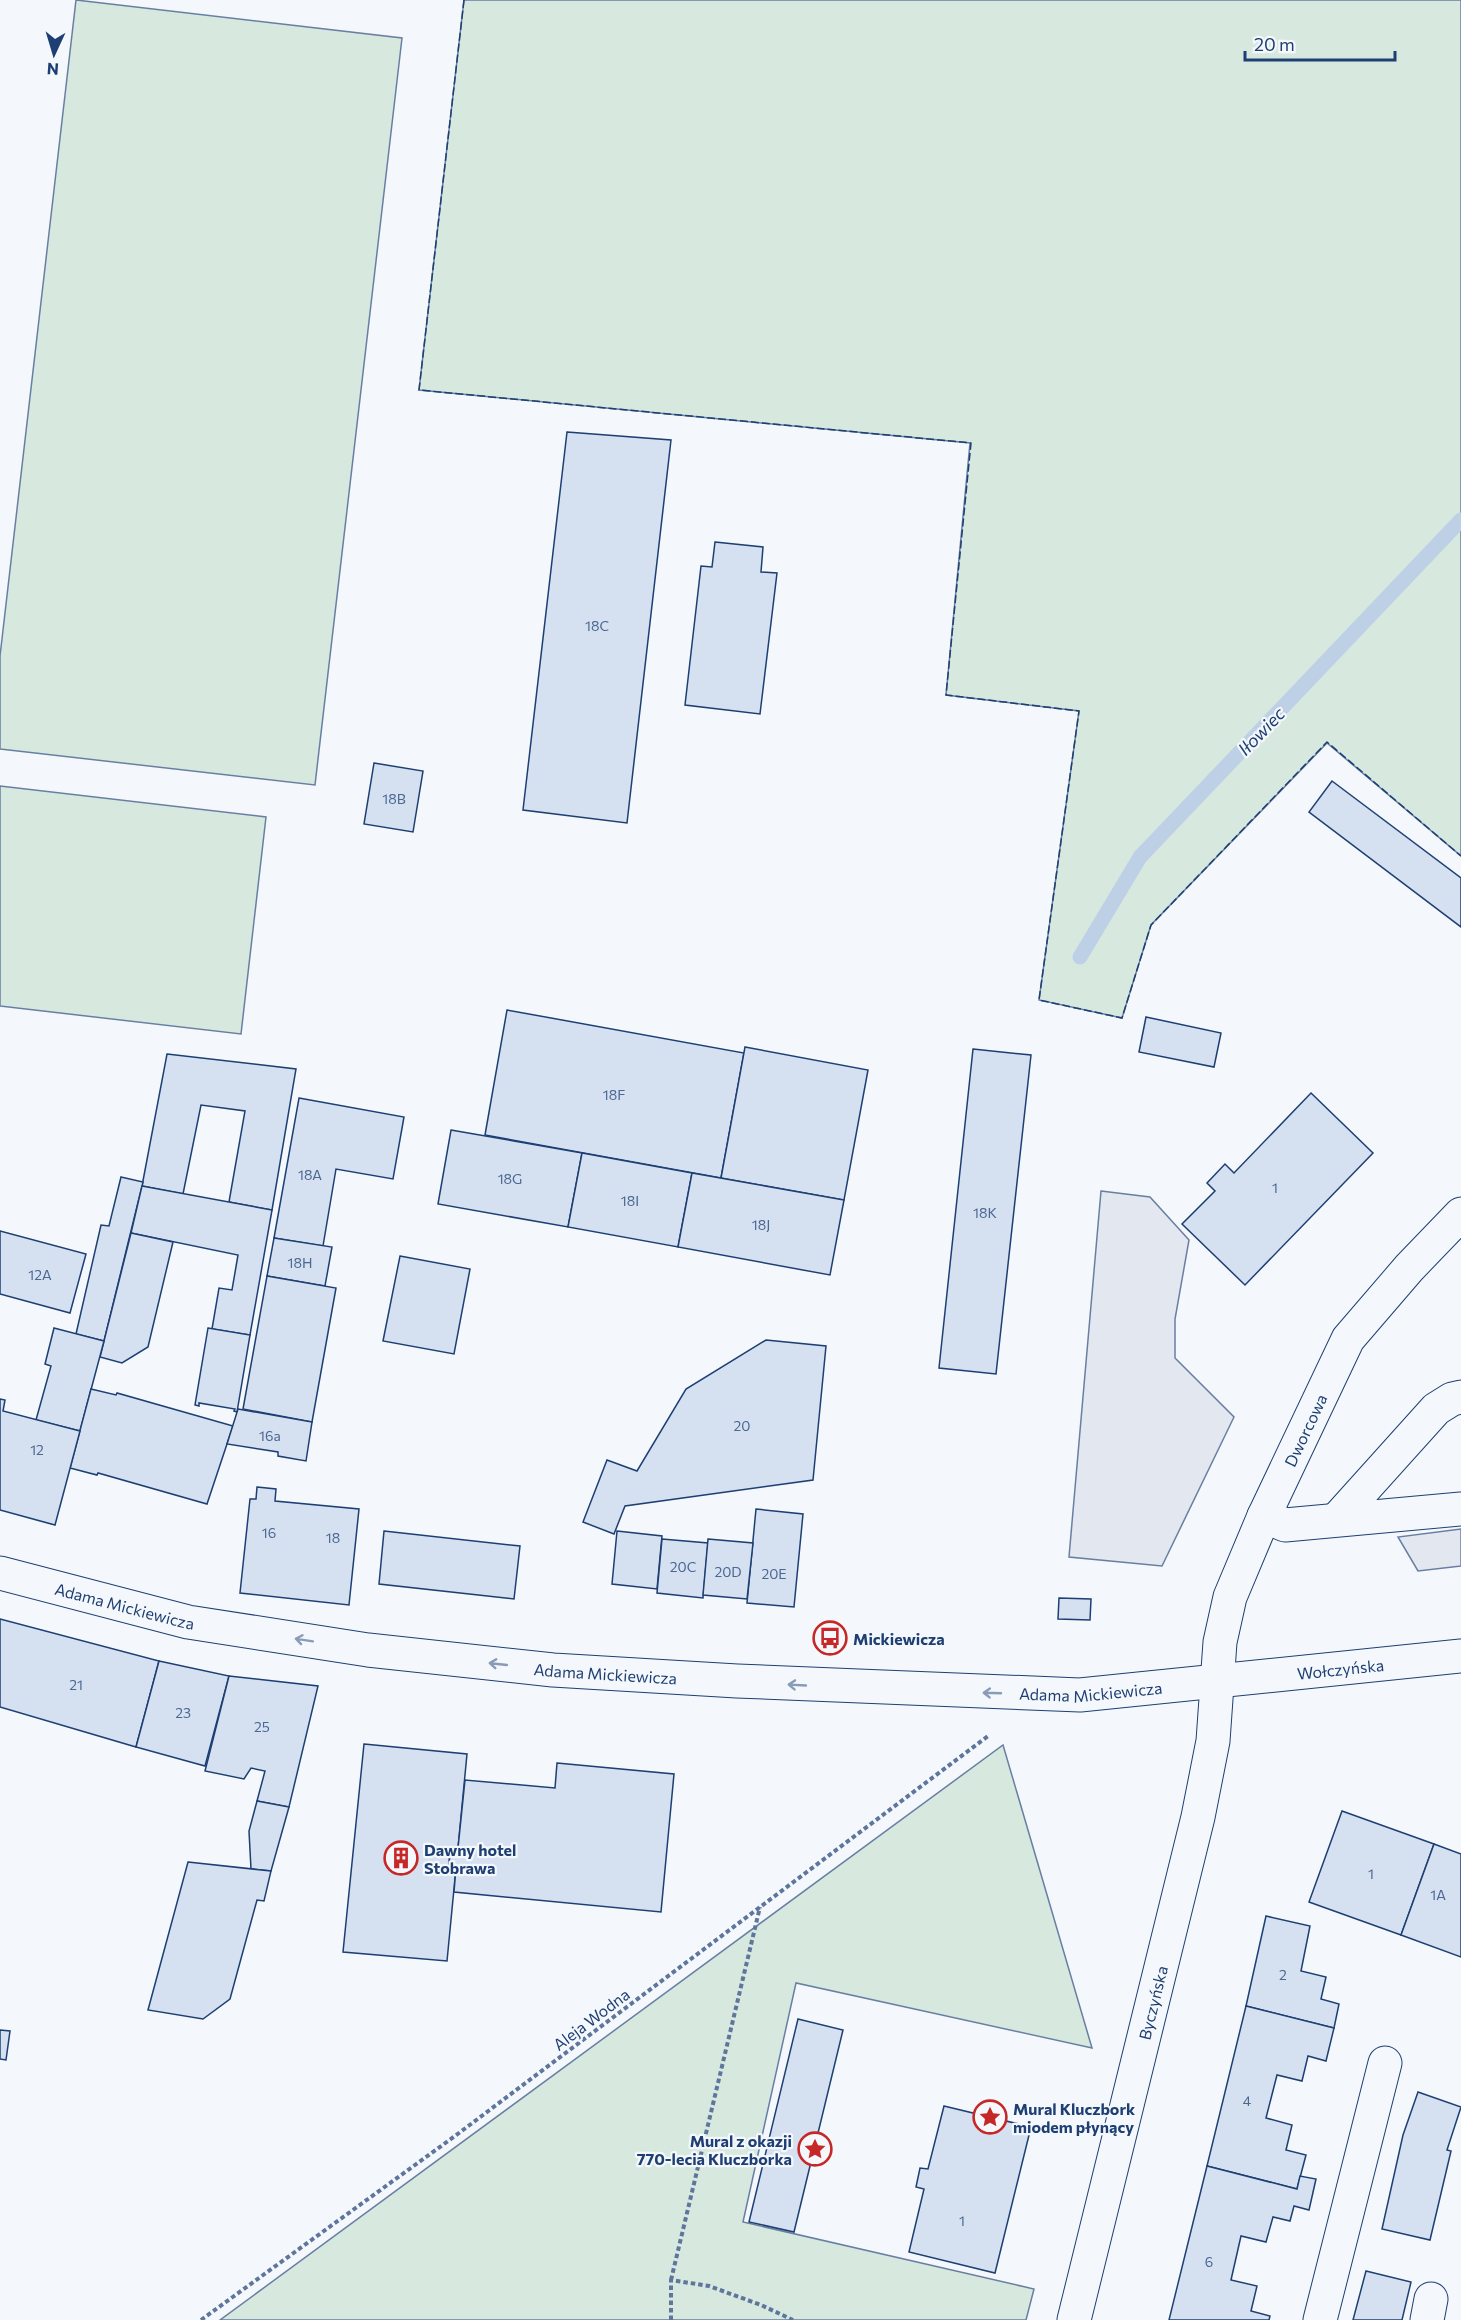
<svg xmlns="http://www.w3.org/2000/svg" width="1461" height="2320" viewBox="0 0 1461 2320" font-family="Commissioner,sans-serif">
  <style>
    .green { fill: #d7e8df; stroke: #687fa3; stroke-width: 1.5 }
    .parking { fill: #e3e8f0; stroke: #687fa3; stroke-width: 1.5 }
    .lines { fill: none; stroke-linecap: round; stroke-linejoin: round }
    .stream { stroke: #bed0e5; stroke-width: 15 }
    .building { fill: #d5e0f0; stroke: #1d3f73; stroke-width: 1.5 }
    .minor-casing { stroke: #1d3f73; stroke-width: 35 }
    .path { stroke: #5e769c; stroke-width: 4; stroke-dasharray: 4.5 3; stroke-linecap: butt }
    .minor { stroke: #f4f7fb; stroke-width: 33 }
    .fence { stroke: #1d3f73; stroke-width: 1.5; stroke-dasharray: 8 3; stroke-linecap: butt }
    .oneway { stroke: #889bb7 }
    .labels { text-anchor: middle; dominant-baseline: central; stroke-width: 4.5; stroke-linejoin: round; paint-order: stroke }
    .number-label { font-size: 14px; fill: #4b6792 }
    .street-label { font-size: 16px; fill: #1d3f73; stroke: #f4f7fb }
    .poi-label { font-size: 16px; font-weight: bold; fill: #1d3f73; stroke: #f4f7fb; text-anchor: start }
    .water-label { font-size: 18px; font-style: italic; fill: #1d3f73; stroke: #f4f7fb }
  </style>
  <rect width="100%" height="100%" fill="#f4f7fb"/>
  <g class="green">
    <polygon points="76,0 402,38 315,785 0,749 0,656"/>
    <polygon points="464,0 1461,0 1461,856 1327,743 1151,925 1122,1018 1039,1000 1079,711 946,695 970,443 419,390"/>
    <polygon points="0,786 266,817 241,1034 0,1006"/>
    <polygon points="1003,1745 1092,2048 796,1983 743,2222 1034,2289 1026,2320 220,2320"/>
  </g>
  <g class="parking">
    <polygon points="1101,1191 1150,1197 1189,1240 1175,1319 1175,1358 1234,1417 1162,1566 1069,1557"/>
    <polygon points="1461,1529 1461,1566 1418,1571 1398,1537"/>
  </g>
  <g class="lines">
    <polyline class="stream" points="1080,957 1140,857 1461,520"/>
  </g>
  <g class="building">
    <polygon points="567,432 671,440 627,823 523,810"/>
    <polygon points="715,542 763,547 761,572 777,573 760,714 685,705 701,566 712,567"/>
    <polygon points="374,763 423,771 413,832 364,824"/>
    <polygon points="1332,781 1461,878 1461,927 1309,812"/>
    <polygon points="507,1010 744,1053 721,1178 485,1135"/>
    <polygon points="1146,1017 1221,1033 1214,1067 1139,1052"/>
    <polygon points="745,1047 868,1070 844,1200 721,1178"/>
    <polygon points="973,1049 1031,1055 996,1374 939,1368"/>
    <polygon points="167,1054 296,1069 272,1210 229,1202 245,1111 201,1105 183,1194 142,1186"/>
    <polygon points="1311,1093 1373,1153 1245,1285 1182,1224 1215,1191 1207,1183 1225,1164 1234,1173"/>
    <polygon points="299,1098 404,1117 393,1179 336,1169 323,1246 274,1238"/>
    <polygon points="451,1130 582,1153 568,1227 438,1204"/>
    <polygon points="582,1153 692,1173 678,1247 568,1227"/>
    <polygon points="692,1173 844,1200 830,1275 678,1247"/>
    <polygon points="121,1177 143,1182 104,1341 76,1334 101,1225 109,1226"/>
    <polygon points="142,1186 272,1210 250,1335 212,1329 219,1288 232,1290 238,1255 131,1233"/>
    <polygon points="0,1231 86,1254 70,1313 0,1294"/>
    <polygon points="131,1233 173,1242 148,1347 122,1363 100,1357"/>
    <polygon points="274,1238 332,1247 325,1286 267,1276"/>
    <polygon points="400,1256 470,1269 454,1354 383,1341"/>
    <polygon points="267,1276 336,1288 312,1422 243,1409"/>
    <polygon points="54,1328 104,1341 80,1431 36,1420 51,1366 45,1364"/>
    <polygon points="208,1328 250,1335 237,1412 234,1411 235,1409 199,1403 199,1406 195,1405"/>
    <polygon points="766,1340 826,1346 813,1480 625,1506 614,1534 583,1522 607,1460 637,1471 686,1389"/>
    <polygon points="91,1389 116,1395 117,1393 233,1426 207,1504 98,1473 97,1475 70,1468"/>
    <polygon points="0,1399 5,1400 3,1411 80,1431 55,1525 0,1510"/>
    <polygon points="238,1409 312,1422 306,1461 278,1456 278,1452 227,1444"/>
    <polygon points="257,1487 276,1489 275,1501 359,1509 349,1605 240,1593 250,1499 256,1499"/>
    <polygon points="756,1509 803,1514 794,1607 747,1603"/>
    <polygon points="384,1531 520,1546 514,1599 379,1584"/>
    <polygon points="617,1531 662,1536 657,1589 612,1584"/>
    <polygon points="662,1539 708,1543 703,1598 657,1593"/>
    <polygon points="708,1539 753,1543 747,1599 703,1595"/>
    <polygon points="1059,1598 1091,1599 1090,1620 1058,1619"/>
    <polygon points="0,1619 159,1661 136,1747 0,1707"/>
    <polygon points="159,1661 229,1676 205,1766 136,1747"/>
    <polygon points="229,1676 318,1686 289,1807 257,1801 265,1771 251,1768 244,1779 205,1771"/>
    <polygon points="364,1744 467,1754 458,1848 450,1848 449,1868 456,1868 447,1961 343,1952"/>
    <polygon points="557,1763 674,1774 661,1912 454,1892 456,1868 449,1868 450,1848 458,1848 465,1780 555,1788"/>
    <polygon points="257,1801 289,1807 271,1871 251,1869 249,1831"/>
    <polygon points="1342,1811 1434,1844 1401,1935 1309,1902"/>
    <polygon points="1434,1844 1461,1854 1461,1957 1401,1935"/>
    <polygon points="188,1862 271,1871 264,1901 257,1900 230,1999 203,2019 148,2010"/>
    <polygon points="1266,1916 1310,1926 1301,1971 1326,1977 1321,1999 1339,2004 1334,2028 1246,2006"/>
    <polygon points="1246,2006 1334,2028 1326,2061 1308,2056 1302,2081 1277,2075 1266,2118 1292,2125 1286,2150 1306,2155 1297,2189 1207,2166"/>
    <polygon points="798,2019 843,2030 794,2232 749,2222"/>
    <polygon points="0,2030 10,2031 6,2060 0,2059"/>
    <polygon points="1418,2092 1461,2107 1447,2150 1451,2151 1430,2240 1382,2229 1403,2135"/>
    <polygon points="944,2106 1031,2127 995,2273 909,2252 924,2189 916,2187 920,2168 928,2169"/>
    <polygon points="1207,2166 1297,2189 1300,2176 1316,2179 1309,2210 1294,2206 1290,2221 1273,2217 1266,2242 1241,2236 1231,2280 1257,2286 1251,2311 1270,2316 1269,2320 1169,2320"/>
    <polygon points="1366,2271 1411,2282 1402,2320 1353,2320"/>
  </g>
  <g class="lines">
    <defs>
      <g id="minor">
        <polyline points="1264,1516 1285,1525 1461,1509"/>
        <polyline points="1337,1519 1436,1409 1452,1399 1461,1397"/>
        <path id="s1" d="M0,1573L188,1622L368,1650L553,1670L737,1681L1080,1695L1461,1656"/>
        <path id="s2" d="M1074,2320L1198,1817L1213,1741L1220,1642L1230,1597L1264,1516L1348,1339L1409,1268L1461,1214"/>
        <polyline points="1320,2320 1385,2063"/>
        <polyline points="1427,2320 1431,2299"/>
      </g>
    </defs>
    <use href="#minor" class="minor-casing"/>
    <g class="path">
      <polyline points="671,2280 760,1907"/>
      <polyline points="201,2320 455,2136 988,1736"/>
      <polyline points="671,2320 671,2280 709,2286 761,2305 793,2320"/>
    </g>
    <use href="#minor" class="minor"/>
    <polyline class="fence" points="464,0 419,390 971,443 946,695 1079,711 1039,1000 1122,1018 1151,925 1327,742 1461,856"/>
  </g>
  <defs><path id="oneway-shaft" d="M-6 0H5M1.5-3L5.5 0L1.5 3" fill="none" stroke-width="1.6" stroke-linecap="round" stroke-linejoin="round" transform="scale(1.5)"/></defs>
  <g class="oneway">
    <use href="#oneway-shaft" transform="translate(304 1640) rotate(-171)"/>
    <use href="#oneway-shaft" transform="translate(498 1664) rotate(-174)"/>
    <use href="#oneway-shaft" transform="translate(797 1685) rotate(-177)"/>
    <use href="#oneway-shaft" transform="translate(992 1693) rotate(-178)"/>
  </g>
  <defs>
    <symbol id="bus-ring" viewBox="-11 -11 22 22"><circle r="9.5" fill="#f4f7fb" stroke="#c62828" stroke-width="1.5"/><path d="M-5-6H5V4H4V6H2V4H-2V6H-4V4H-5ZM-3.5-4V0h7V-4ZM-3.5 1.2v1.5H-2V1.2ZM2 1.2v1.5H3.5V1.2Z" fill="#c62828"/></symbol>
    <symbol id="building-ring" viewBox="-11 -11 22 22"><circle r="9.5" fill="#f4f7fb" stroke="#c62828" stroke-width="1.5"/><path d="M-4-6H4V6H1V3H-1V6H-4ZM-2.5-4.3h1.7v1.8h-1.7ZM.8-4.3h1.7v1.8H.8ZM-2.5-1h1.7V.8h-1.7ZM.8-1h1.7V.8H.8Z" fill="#c62828"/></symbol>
    <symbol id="sight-ring" viewBox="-11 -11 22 22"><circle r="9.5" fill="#f4f7fb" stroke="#c62828" stroke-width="1.5"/><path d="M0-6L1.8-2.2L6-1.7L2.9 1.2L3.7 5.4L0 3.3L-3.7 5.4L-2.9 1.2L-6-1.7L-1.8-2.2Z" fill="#c62828"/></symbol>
  </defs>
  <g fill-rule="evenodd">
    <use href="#bus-ring" x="811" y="1619" width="38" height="38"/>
    <use href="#building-ring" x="382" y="1839" width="38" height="38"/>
    <use href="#sight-ring" x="971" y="2098" width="38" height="38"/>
    <use href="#sight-ring" x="796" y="2130" width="38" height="38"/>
  </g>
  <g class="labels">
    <g class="number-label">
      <text x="597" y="625">18C</text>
      <text x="394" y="798">18B</text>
      <text x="614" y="1094">18F</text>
      <text x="310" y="1174">18A</text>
      <text x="510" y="1178">18G</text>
      <text x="1275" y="1187">1</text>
      <text x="630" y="1200">18I</text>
      <text x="985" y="1212">18K</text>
      <text x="761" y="1224">18J</text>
      <text x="300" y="1262">18H</text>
      <text x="40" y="1274">12A</text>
      <text x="742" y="1425">20</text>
      <text x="270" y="1435">16a</text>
      <text x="37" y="1449">12</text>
      <text x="269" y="1532">16</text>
      <text x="333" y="1537">18</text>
      <text x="683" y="1566">20C</text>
      <text x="728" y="1571">20D</text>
      <text x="774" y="1573">20E</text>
      <text x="76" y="1684">21</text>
      <text x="183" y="1712">23</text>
      <text x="262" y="1726">25</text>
      <text x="1371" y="1873">1</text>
      <text x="1438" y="1894">1A</text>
      <text x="1283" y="1974">2</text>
      <text x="1247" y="2100">4</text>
      <text x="962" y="2220">1</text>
      <text x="1209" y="2261">6</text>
    </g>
    <g class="street-label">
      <text stroke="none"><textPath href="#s2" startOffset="924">Dworcowa</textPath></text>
      <text stroke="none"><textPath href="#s1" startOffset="129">Adama Mickiewicza</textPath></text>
      <text stroke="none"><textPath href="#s1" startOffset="1352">Wołczyńska</textPath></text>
      <text stroke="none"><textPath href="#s1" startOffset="615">Adama Mickiewicza</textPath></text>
      <text stroke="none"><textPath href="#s1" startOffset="1101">Adama Mickiewicza</textPath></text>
      <text stroke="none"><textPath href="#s2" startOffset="327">Byczyńska</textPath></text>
      <text transform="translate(591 2019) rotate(-37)">Aleja Wodna</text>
    </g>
    <g class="poi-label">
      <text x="853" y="1638">Mickiewicza</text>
      <text x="424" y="1849">Dawny hotel<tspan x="424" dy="18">Stobrawa</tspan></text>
      <text x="1013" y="2108">Mural Kluczbork<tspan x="1013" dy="18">miodem płynący</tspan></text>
      <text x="792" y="2140" text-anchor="end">Mural z okazji<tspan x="792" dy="18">770-lecia Kluczborka</tspan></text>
    </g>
    <g class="water-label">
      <text transform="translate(1261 731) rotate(-46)">Iłowiec</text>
    </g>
  </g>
  <g transform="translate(54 54) rotate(184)" stroke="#f4f7fb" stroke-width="4.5" paint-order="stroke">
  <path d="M0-4.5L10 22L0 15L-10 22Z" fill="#1d3f73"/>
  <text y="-9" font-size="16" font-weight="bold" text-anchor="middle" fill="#1d3f73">N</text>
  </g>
  <path d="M1245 51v9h150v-9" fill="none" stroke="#1d3f73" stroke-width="3"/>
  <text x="1254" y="51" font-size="18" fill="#1d3f73" stroke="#f4f7fb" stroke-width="4.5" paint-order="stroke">20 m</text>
</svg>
